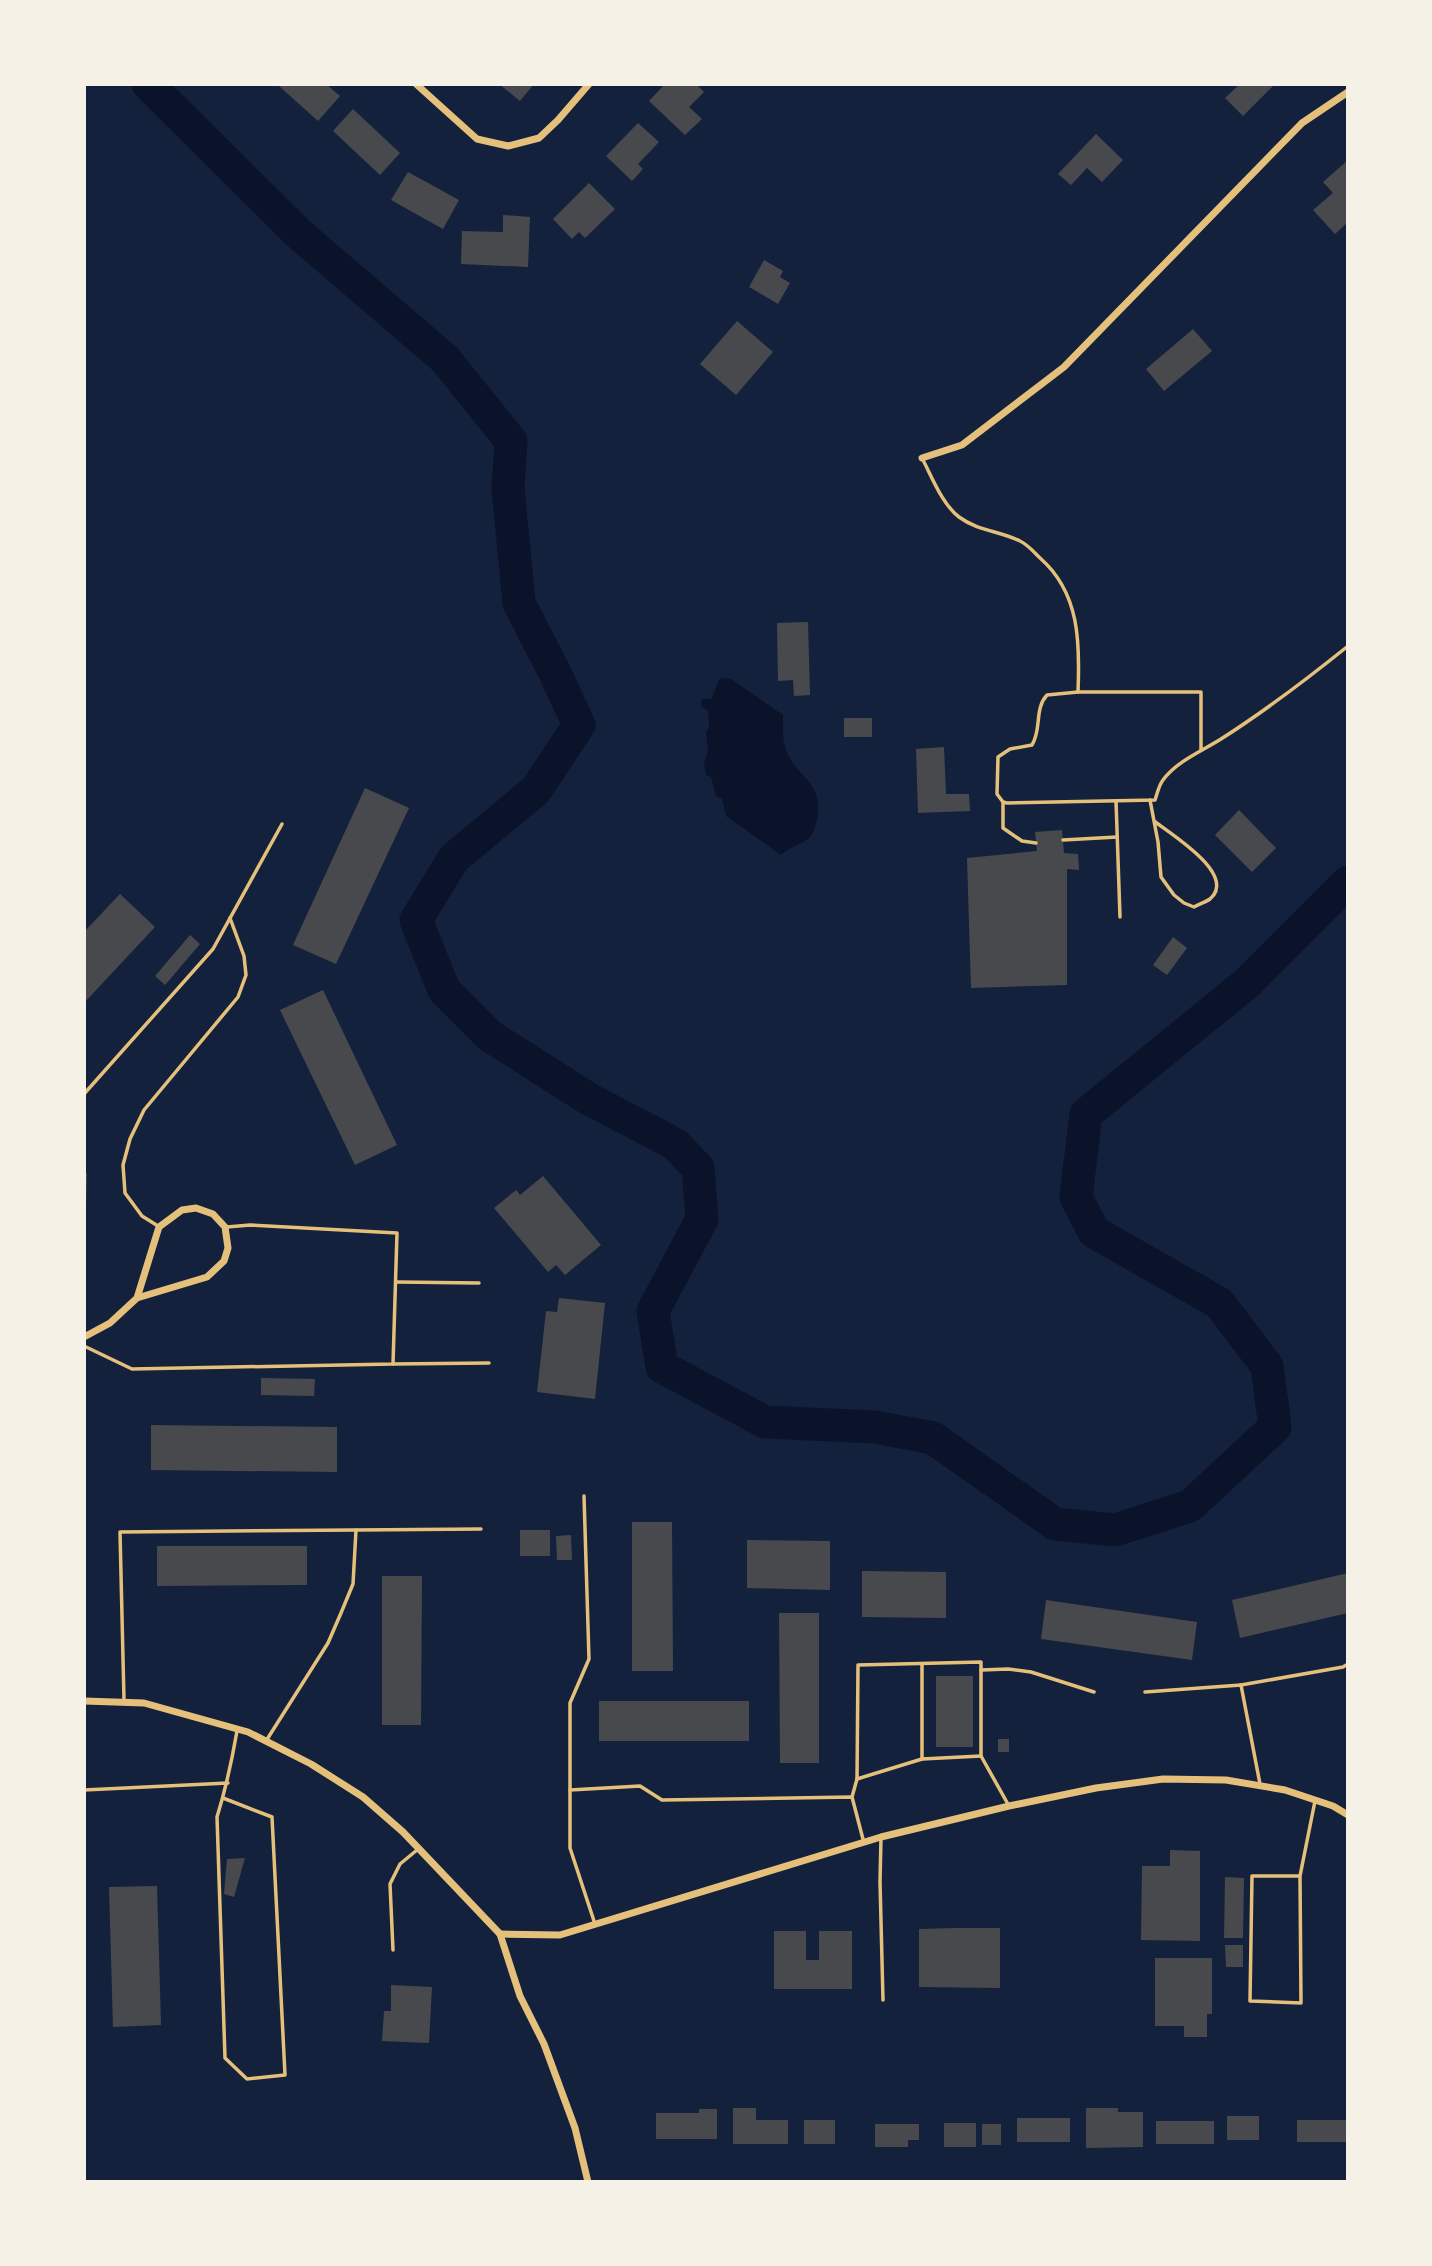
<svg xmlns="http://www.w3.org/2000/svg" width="1432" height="2266" viewBox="0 0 1432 2266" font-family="'Nunito Sans',sans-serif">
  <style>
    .water { fill: #0b132b }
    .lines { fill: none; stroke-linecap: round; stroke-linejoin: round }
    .river { stroke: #0b132b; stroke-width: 33 }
    .building { fill: #48494c }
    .service { stroke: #e5c07b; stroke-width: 3.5 }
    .minor { stroke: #e5c07b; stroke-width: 7 }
  </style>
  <rect width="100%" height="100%" fill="#14213d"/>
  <path class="water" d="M720,678L731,679L783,715C783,727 782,740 787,752C798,779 824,782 817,818C816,825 814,833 809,838C801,845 789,847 781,855L726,816L722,799L716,796L711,777L706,775L704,762L708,751L706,732L709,727L708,711L701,706L702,699H711Z"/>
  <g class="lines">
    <polyline class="river" points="148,84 298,233 445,359 511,441 508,488 519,603 556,675 579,725 536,790 454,858 416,920 444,990 490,1036 589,1099 675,1144 698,1168 702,1219 653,1311 662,1367 765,1422 875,1427 933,1438 1055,1524 1115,1530 1190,1506 1275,1427 1267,1366 1219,1303 1094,1232 1076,1197 1086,1114 1247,983 1348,882"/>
  </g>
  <g class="building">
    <polygon points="281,84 326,84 340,96 318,121 279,86"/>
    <polygon points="499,84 534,84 520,101"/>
    <polygon points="665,84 696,84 704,92 689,107 702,119 685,135 649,101"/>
    <polygon points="1240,84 1275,84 1243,116 1225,98"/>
    <polygon points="353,109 400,153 380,175 333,131"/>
    <polygon points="638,123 659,142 638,164 643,169 632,181 606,156"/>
    <polygon points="1096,134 1123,160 1102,182 1087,168 1071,185 1058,174"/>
    <polygon points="1348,160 1348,222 1335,234 1313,210 1333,193 1323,182"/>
    <polygon points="408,172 459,200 443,229 391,200"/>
    <polygon points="589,183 615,209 585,238 579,232 572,239 553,219"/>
    <polygon points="503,215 530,217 528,267 461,264 462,231 503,232"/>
    <polygon points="764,260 783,271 780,277 790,283 778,304 749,287"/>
    <polygon points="737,321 773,352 736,395 700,364"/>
    <polygon points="1193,329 1212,351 1164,391 1146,369"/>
    <polygon points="808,622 810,695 794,696 793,680 778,681 777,623"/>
    <rect x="844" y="718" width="28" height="19"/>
    <polygon points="944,747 946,794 969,794 970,811 918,813 916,749"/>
    <polygon points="365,788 409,808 336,964 293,945"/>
    <polygon points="1239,810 1276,848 1252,872 1215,835"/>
    <polygon points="1062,830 1064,853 1078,854 1079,870 1067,869 1067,985 971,988 967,858 1037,851 1035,832"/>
    <polygon points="120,894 155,927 84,1003 84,932"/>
    <polygon points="190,935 200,944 165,985 155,976"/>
    <polygon points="1173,937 1187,948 1167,975 1153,965"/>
    <polygon points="323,990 397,1145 355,1165 280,1010"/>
    <polygon points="84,1173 87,1173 86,1205 84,1205"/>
    <polygon points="543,1176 601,1245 565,1275 556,1265 548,1272 494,1208 516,1190 520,1195"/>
    <polygon points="559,1298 605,1303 595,1399 537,1392 546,1311 557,1312"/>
    <polygon points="261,1378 315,1379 314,1396 261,1395"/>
    <polygon points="151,1425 337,1427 337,1472 151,1470"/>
    <polygon points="632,1522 672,1522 673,1671 632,1671"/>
    <rect x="520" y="1530" width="30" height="26"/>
    <polygon points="571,1535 572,1560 557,1560 556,1536"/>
    <polygon points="747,1540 830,1541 830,1590 747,1588"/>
    <polygon points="157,1546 307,1546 307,1585 157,1586"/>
    <polygon points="862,1571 946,1572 946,1618 862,1617"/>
    <polygon points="1348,1573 1348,1613 1240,1638 1232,1600"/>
    <polygon points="382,1576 422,1576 421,1725 382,1725"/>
    <polygon points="1046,1600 1197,1622 1192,1660 1041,1639"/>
    <polygon points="779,1613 819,1613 819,1763 780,1763"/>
    <rect x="936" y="1676" width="37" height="71"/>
    <rect x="599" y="1701" width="150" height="40"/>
    <rect x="998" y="1739" width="11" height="13"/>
    <polygon points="1170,1850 1200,1851 1200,1941 1141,1940 1142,1866 1170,1866"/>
    <polygon points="245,1858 234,1897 224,1894 227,1859"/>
    <polygon points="1225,1877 1244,1878 1243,1938 1224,1938"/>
    <polygon points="157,1886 161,2025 113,2027 109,1887"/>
    <polygon points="957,1928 1000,1928 1000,1988 919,1987 919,1929"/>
    <polygon points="774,1931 806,1931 806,1960 819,1960 819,1931 852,1931 852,1989 774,1989"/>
    <polygon points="1225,1945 1243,1945 1243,1967 1226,1967"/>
    <polygon points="1155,1958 1212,1958 1212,2014 1207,2014 1207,2037 1184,2037 1184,2026 1155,2026"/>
    <polygon points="391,1985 432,1987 429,2043 382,2041 384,2011 391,2011"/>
    <polygon points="733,2108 756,2108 756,2120 788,2120 788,2144 733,2144"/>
    <polygon points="1086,2108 1118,2108 1118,2112 1143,2112 1143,2147 1086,2148"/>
    <polygon points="699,2109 717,2109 717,2139 656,2139 656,2113 699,2113"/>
    <rect x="1227" y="2116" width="32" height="24"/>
    <rect x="1017" y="2118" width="53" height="24"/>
    <rect x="804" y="2120" width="31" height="24"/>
    <rect x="1297" y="2120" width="50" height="22"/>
    <rect x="1156" y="2121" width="58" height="23"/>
    <rect x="944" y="2123" width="32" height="24"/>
    <polygon points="875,2124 919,2124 919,2140 908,2140 908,2147 875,2147"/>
    <rect x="982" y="2124" width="19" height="21"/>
  </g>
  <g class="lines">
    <g class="service">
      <path d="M922,458C932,477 942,504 959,517C978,531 1000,531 1020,541C1027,544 1034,552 1040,558C1080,593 1080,643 1078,692"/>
      <path d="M1201,750V692H1078L1047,695C1034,709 1042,729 1032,745L1010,749L998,757L997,794L1003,802L1007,803L1155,800C1157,794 1159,785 1163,780C1177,761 1202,751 1221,739C1265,711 1307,679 1348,646"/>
      <path d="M1150,800L1158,842L1161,877L1174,895L1184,903L1194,907C1199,904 1206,902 1210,899C1238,875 1171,834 1154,821"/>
      <polyline points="1116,801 1120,917"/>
      <polyline points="1003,802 1003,828 1022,841 1036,843"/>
      <polyline points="1063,840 1117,837"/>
      <polyline points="84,1094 213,949 282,824"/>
      <polyline points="158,1226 142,1216 125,1193 123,1165 130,1139 144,1110 238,997 246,975 244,956 230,918"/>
      <polyline points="396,1282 479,1283"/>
      <polyline points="84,1346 132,1369 393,1364 397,1233 250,1225 227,1227"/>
      <polyline points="393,1364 489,1363"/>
      <polyline points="584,1496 589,1659 570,1703 570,1848 595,1924"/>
      <polyline points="922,1664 922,1759 981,1756"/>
      <polyline points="981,1670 1008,1669 1031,1672 1094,1692"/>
      <polyline points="1145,1692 1241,1685"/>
      <polyline points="124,1700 120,1532 356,1530"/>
      <polyline points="266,1741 328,1643 341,1613 353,1584 356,1530 481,1529"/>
      <polyline points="857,1779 922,1759"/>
      <polyline points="1260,1784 1241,1685 1343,1667 1348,1664"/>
      <polyline points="84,1790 228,1783"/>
      <polyline points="570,1790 640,1786 662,1800 852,1797 864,1843"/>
      <polyline points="852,1797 857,1779 858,1665 981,1662 981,1756 1009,1806"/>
      <path d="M223,1798L272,1817L285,2075L247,2079L225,2058L217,1817C226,1788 232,1760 237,1731"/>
      <polyline points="881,1837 880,1882 883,2000"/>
      <polyline points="1300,1876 1252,1876 1250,2001 1301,2003 1300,1876 1315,1801"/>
      <polyline points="393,1950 390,1884 400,1864 417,1850"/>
    </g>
    <g class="minor">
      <polyline points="416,84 477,139 508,146 539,138 558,120 589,84"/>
      <polyline points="922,458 962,445 1064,367 1302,123 1348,92"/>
      <polyline points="84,1337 110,1323 137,1298 207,1277 224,1261 228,1248 225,1227 213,1214 196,1208 182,1210 159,1227 137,1298"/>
      <polyline points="84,1701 144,1703 248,1732 311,1764 363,1797 403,1832 500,1934 520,1996 544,2044 575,2128 588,2182"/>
      <polyline points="500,1934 560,1935 881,1837 1009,1806 1096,1788 1163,1779 1226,1780 1285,1790 1333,1806 1348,1815"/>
    </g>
  </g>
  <rect width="1432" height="2266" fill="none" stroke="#f6f1e7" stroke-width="172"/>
</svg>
